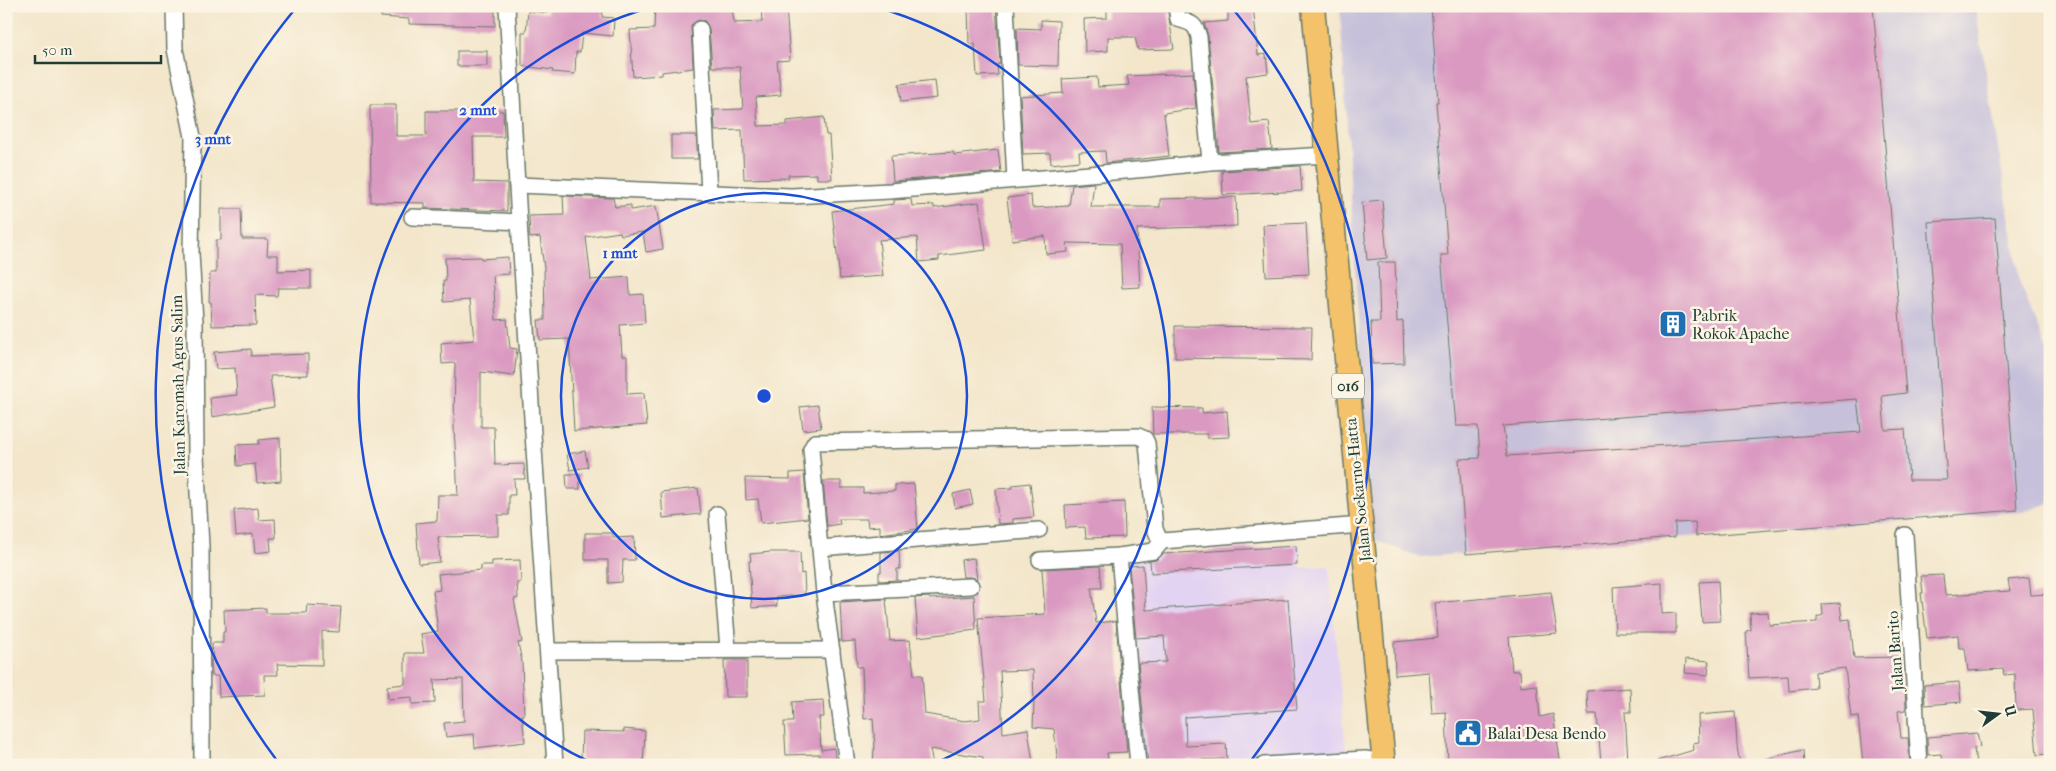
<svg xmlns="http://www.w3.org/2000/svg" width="2056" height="771" viewBox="0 0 2056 771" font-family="'IM FELL French Canon',serif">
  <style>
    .built { fill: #e3d3f2 }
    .industrial { fill: #c6c0da }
    .building { fill: #da99c1; fill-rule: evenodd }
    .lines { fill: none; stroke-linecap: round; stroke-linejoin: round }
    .minor-casing { stroke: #697869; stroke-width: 18 }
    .primary-casing { stroke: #697869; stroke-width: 25 }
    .minor { stroke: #fff; stroke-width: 15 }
    .primary { stroke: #f3c26a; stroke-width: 22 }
    .ring { fill: none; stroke: #1d4ed8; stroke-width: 2.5 }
    .labels { text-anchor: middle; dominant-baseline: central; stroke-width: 5; stroke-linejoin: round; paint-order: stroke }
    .shield { fill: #fcf5e5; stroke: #617469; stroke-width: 1 }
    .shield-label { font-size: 15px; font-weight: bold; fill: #1f3d34 }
    .poi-label { font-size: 16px; fill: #1f3d34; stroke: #fcf5e5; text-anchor: start }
    .street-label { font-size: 16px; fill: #1f3d34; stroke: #fcf5e5 }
    .centre { fill: #1d4ed8; stroke: #fcf5e5; stroke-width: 2.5 }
    .ring-label { font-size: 15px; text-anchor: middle; font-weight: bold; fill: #1d4ed8; stroke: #fcf5e5; stroke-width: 5; stroke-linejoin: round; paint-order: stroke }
  </style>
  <rect width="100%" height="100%" fill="#fcf5e5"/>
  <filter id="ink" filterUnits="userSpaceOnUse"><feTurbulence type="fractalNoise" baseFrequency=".02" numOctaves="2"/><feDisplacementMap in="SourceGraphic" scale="10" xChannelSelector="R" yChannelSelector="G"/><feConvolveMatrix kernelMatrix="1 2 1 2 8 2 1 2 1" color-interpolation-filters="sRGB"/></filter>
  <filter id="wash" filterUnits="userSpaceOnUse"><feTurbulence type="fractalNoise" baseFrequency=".0096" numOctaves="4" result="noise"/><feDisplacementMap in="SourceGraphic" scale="20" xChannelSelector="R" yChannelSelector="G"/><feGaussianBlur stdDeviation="1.12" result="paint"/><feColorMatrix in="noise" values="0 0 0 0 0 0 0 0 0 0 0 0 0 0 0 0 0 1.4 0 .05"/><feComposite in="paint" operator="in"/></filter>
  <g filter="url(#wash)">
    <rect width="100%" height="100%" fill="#f3e6cb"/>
    <polygon class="built" points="1300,544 1300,568 1329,566 1346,751 1144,763 1125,558"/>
    <polygon class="industrial" points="1340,6 1975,6 2020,283 2050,358 2050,503 2022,512 1420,557 1371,539"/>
    <g id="blocks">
      <g class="building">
        <polygon points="382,6 495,6 495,26 409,24 409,19 381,17"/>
        <polygon points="548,6 574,8 575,6 603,6 602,17 614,18 613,36 582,33 580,52 576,52 575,74 552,72 553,70 522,66 522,32 526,32 528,11 547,13"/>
        <polygon points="655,6 732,6 734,23 762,22 761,6 786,6 790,60 777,61 781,95 756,97 758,126 787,125 787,121 824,117 826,135 829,135 832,179 817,179 817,174 788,175 789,178 744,179 742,130 715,131 714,110 743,109 740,67 712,67 709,28 705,21 699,20 691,25 693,68 662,72 662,75 633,77 630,30 654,29"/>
        <polygon points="968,6 996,6 1000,64 997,64 998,75 977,76 975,44 969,44"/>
        <polygon points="1107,6 1167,6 1174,49 1138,50 1135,37 1108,37 1108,51 1085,52 1084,19 1107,18"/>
        <polygon points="1228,6 1253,6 1258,55 1266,54 1268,73 1246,76 1251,124 1269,122 1272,149 1219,152 1208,36 1204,23 1228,21"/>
        <path d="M1431,6H1873L1906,393L1882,396L1885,430L1905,429L1909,480H1947L1928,222L1995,218L2017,510L1696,536L1695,522L1675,523V537L1466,554L1459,459L1480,458L1478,426H1456L1441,255H1448L1436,102H1438ZM1857,399L1861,432L1507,456L1503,426Z"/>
        <polygon points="1041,20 1059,21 1058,66 1018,65 1017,28 1041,29"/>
        <rect x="457" y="51" width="30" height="15"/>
        <polygon points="1193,73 1196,108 1164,113 1169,156 1106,163 1105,151 1079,152 1080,161 1051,164 1050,153 1023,154 1020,96 1063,93 1062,79 1097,77 1098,87 1129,85 1127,76"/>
        <polygon points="935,80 937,98 901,102 899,84"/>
        <polygon points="370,105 396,105 396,136 426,136 426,111 503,111 504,137 473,137 474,182 507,183 507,211 425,208 425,203 371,202"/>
        <polygon points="671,135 696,135 698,159 671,159"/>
        <polygon points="998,150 1001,172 893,181 891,156 953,152 954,155"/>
        <polygon points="1300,166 1302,191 1223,195 1222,171"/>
        <polygon points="1093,183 1094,183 1091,207 1160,207 1160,199 1236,197 1237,226 1137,229 1140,287 1122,288 1120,244 1067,243 1068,252 1046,254 1045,236 1012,240 1007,198 1031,195 1032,208 1069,206 1072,185"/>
        <polygon points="563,196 613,198 615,207 631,205 631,210 656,206 663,249 646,252 643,232 621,235 620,232 586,237 591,280 629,277 630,295 643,294 645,323 620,325 622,356 627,356 627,394 644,393 647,425 574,431 569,339 540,340 538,320 545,320 544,268 540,237 530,238 529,216 564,215"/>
        <polygon points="911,199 912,206 934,205 934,208 979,202 986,250 939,256 939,260 919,262 917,237 879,240 883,276 840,279 832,211 894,204 894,200"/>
        <polygon points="1382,200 1387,258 1367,260 1362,202"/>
        <polygon points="221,209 241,209 242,239 268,239 267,255 278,255 278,271 311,270 311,288 278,288 277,296 255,295 256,325 212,326 211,302 209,302 210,273 216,273 216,240 221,240"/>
        <polygon points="1306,223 1309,274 1266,276 1263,225"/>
        <polygon points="481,257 481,259 508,257 509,274 493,275 496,320 507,319 510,348 517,349 514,376 481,372 481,427 494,427 495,465 524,464 525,479 514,479 515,495 509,495 509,515 498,515 498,536 438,537 440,562 419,564 416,523 437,521 438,495 458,495 454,428 455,363 442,364 441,343 474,340 470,300 444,302 443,281 446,281 445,258"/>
        <polygon points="1378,262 1395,262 1397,322 1403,321 1404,363 1372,364 1371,322 1380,322"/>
        <polygon points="1175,326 1312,327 1311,360 1175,358"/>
        <polygon points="251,349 251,356 308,354 308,375 270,376 274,407 212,417 210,398 237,395 235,368 216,369 214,352"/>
        <polygon points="818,405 821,428 803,430 800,407"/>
        <polygon points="1152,407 1202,408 1202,413 1227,411 1229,437 1207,438 1207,434 1153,434"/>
        <polygon points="280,438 281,481 257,483 255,464 237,466 236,445 259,444 259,440"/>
        <polygon points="585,451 588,467 570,470 567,454"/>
        <polygon points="804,472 808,518 761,523 758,499 746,500 745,478 790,479 790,473"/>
        <polygon points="566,474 580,474 580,489 567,489"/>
        <polygon points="823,481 841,481 841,488 863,488 863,493 895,491 895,485 914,484 918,529 880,534 880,526 868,527 867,519 839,519 840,524 827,526"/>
        <polygon points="1030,483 1034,517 1013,519 1013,523 998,524 996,489 1013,488 1013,485"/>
        <polygon points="698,488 701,514 663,518 661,492"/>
        <polygon points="970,490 973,504 955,508 953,494"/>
        <polygon points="1124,502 1125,537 1086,538 1085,527 1066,528 1065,505"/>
        <polygon points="258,508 259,520 275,519 276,538 270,538 271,551 255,553 253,534 236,536 234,510"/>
        <polygon points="585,533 613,533 613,538 634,537 635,560 623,560 622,582 608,583 608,560 585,560"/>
        <polygon points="1296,546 1297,565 1151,573 1150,561 1156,560 1163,554"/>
        <polygon points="899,551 900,569 897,569 897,580 879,581 879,572 881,572 881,552"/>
        <polygon points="771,552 800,552 801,574 804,573 805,595 776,597 777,606 752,608 749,561 751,561 750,554"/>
        <polygon points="974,558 977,579 971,577 963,577 961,560"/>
        <polygon points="520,560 521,582 517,583 518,598 514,599 522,642 518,643 522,662 524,715 522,715 525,742 475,748 474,734 446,737 444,723 464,721 463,679 434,680 435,703 412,704 412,697 388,699 387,686 405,684 405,653 424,653 421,634 438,631 433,591 440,590 438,574 481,570 481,565 492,565 492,561"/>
        <polygon points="1143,565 1146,610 1288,599 1297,709 1185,717 1186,746 1226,744 1227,759 1186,760 1186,763 1148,765 1138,663 1166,662 1164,636 1136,638 1129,566"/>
        <polygon points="1100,566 1102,588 1091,588 1096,623 1116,621 1127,752 1107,753 1109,765 1058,765 1054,729 1033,727 1034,704 1033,670 1000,671 1003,733 1028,729 1033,763 984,764 983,757 930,749 933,765 873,765 874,749 875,749 873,718 864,719 862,667 857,667 855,641 842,642 840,602 886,599 890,641 910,640 914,675 922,675 925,714 965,721 980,719 979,701 986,701 978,618 1045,614 1042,569"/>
        <polygon points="1943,575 1945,595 2010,591 2008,580 2029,578 2031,595 2050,594 2050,754 2037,755 2033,709 2016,710 2015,674 2004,675 2003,669 1968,671 1965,648 1959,648 1958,635 1927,638 1921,593 1923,593 1921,576"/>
        <polygon points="1718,581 1720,621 1702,622 1699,582"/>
        <polygon points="1662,583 1662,614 1676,613 1676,633 1615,633 1613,587"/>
        <polygon points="1551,592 1557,633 1509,637 1512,671 1520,671 1521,687 1537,685 1540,717 1553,714 1561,765 1448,765 1446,712 1432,713 1429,672 1395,675 1394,642 1438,638 1435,603"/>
        <polygon points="974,596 976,630 918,637 915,598 929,597 930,599"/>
        <polygon points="1840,603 1842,620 1850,619 1854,658 1902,657 1901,687 1905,687 1906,707 1905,710 1898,711 1901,738 1908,738 1910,765 1863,765 1858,716 1851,717 1845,668 1815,672 1816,688 1789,691 1788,676 1749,678 1746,631 1751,630 1750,613 1768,612 1769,625 1817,622 1817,617 1823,615 1822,604"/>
        <polygon points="307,605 341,607 339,632 322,631 322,665 277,664 278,675 264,675 265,695 219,697 218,676 212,676 211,660 213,660 212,643 223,643 223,632 225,632 224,610 266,608 266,613 306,613"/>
        <polygon points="1686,659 1709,661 1708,675 1685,673"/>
        <polygon points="724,660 747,660 747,697 725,697"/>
        <polygon points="1959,682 1961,702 1925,705 1924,685"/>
        <polygon points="1630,688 1631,712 1625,712 1628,761 1601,763 1597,714 1588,714 1587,691"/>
        <polygon points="823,700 824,717 819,717 821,750 834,748 836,763 820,764 819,754 786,755 784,722 793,722 792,702"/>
        <polygon points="1735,712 1737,746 1740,765 1657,765 1657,761 1694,750 1693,743 1699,742 1698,715"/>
        <polygon points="624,729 645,731 643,765 581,761 582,731 624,732"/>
        <polygon points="1977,733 1980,747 1974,748 1976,765 1943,765 1941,754 1928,755 1927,737"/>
        <polygon points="1803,750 1804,765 1765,765 1764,759"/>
      </g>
    </g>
  </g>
  <g filter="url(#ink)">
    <use href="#blocks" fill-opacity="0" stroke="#697869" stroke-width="1"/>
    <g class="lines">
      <defs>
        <g id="minor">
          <polyline points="174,6 175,49 193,137 191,253 195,322 196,456 201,546 202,765"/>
          <polyline points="507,6 519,222 555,765"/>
          <polyline points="1006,6 1015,180"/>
          <path d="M1176,6L1178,19C1191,23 1195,23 1199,37L1210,162"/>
          <polyline points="700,29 709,192"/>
          <polyline points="517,185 791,196 890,191 1148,169 1210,162 1326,155"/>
          <polyline points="412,217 519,222"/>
          <polyline points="717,514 728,649"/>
          <polyline points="1905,535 1919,765"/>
          <polyline points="820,548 1039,530"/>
          <polyline points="1040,560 1119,556"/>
          <polyline points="824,593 971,586"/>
          <polyline points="548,651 832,650"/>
          <polyline points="847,765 824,593 811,449 815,442 1138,436 1145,439 1147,443 1155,529 1158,536 1162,541 1362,525"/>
          <polyline points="1138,765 1119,556 1154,551 1162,541"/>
          <polyline points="1264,765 1365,759 1384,762"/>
        </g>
        <polyline id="primary" points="1313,6 1384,765"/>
      </defs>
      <use href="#minor" class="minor-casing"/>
      <use href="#primary" class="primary-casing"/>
      <use href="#minor" class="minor"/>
      <use href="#primary" class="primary"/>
    </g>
  </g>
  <g class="ring">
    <circle cx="764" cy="396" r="203"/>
    <path d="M596 765A405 405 0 0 1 652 7M876 7A405 405 0 0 1 932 765"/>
    <path d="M278 762A608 608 0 0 1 295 9M1233 9A608 608 0 0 1 1250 762"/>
  </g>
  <defs>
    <symbol id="building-square" viewBox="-11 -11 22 22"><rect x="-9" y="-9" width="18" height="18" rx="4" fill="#1f6fb2" stroke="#fcf5e5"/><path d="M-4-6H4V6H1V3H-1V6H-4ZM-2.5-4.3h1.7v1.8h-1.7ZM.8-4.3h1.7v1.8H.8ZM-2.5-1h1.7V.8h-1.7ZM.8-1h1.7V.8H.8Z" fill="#fff"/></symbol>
    <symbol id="civic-square" viewBox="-11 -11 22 22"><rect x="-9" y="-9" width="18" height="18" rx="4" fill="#1f6fb2" stroke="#fcf5e5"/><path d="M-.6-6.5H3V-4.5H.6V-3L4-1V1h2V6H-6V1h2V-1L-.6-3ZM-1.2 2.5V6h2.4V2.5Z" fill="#fff"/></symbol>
  </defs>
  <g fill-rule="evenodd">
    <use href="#building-square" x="1657" y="308" width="32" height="32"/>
    <use href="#civic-square" x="1452" y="717" width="32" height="32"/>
  </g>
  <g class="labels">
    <rect class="shield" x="1332" y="373.5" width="32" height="25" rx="4"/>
    <g class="shield-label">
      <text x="1348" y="386">016</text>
    </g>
    <g class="poi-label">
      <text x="1692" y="315">Pabrik<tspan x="1692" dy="18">Rokok Apache</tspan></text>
      <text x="1487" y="733">Balai Desa Bendo</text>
    </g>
    <g class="street-label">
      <text transform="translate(178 385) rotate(-91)">Jalan Karomah Agus Salim</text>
      <text transform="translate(1358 490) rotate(-96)">Jalan Soekarno-Hatta</text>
      <text transform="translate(1895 651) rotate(-94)">Jalan Barito</text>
    </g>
  </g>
  <circle cx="764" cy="396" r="8" class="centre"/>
  <g class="ring-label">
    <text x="478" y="115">2 mnt</text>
    <text x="213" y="144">3 mnt</text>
    <text x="620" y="258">1 mnt</text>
  </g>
  <rect width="2056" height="771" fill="none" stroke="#fcf5e5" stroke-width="25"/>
  <g transform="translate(1998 714) rotate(75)" stroke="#fcf5e5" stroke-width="4" paint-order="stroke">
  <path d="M0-4L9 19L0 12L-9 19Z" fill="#1f3d34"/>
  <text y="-8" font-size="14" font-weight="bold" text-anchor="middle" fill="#1f3d34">U</text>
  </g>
  <path d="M35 55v8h126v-8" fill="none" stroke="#1f3d34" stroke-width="2.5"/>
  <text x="42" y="55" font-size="15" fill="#1f3d34" stroke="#fcf5e5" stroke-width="4" paint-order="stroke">50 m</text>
</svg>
